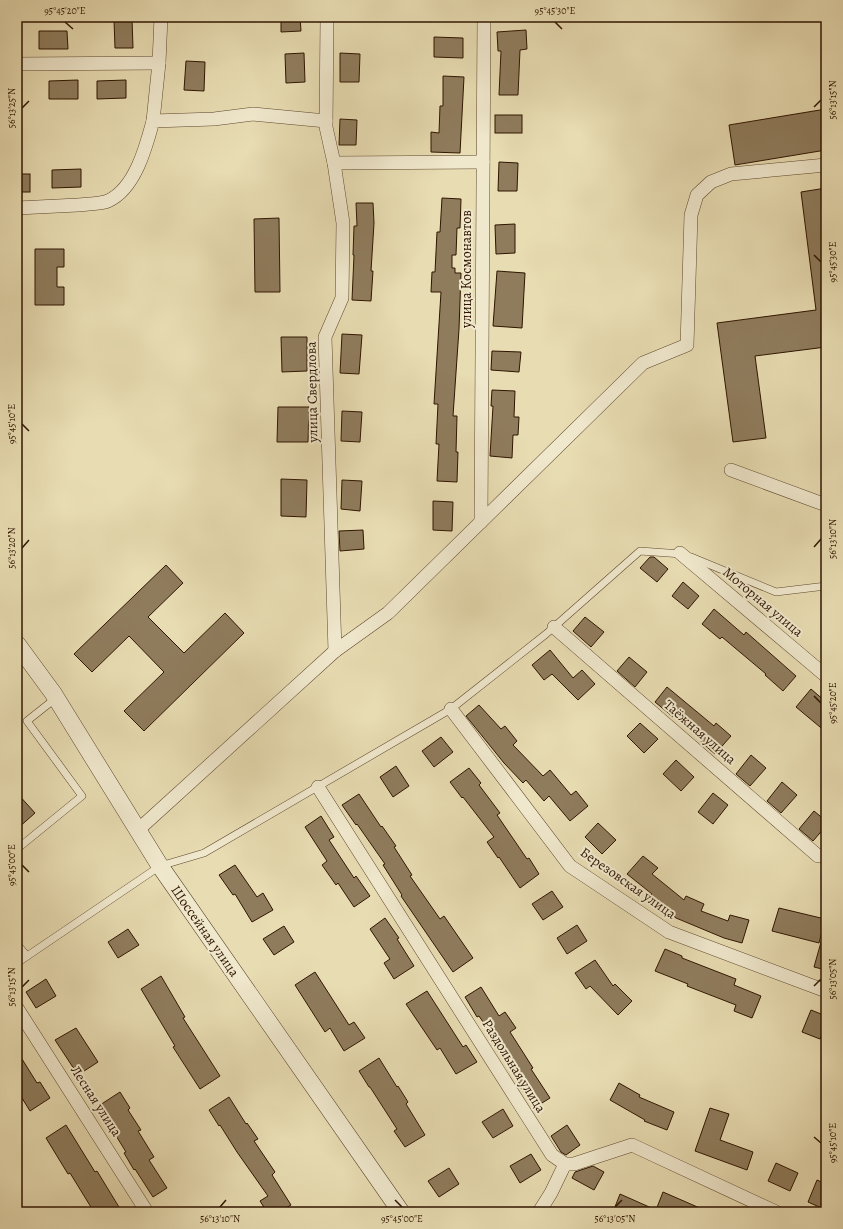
<svg xmlns="http://www.w3.org/2000/svg" width="843" height="1229" viewBox="0 0 843 1229" font-family="Alegreya,serif">
  <style>
    .building { fill: #8f7c5d; stroke: #2f1500 }
    .lines { fill: none; stroke-linecap: round; stroke-linejoin: round }
    .service-casing { stroke: #5d472c; stroke-width: 8 }
    .minor-casing { stroke: #5d472c; stroke-width: 14 }
    .tertiary-casing { stroke: #5d472c; stroke-width: 18 }
    .service { stroke: #f0e8cd; stroke-width: 7 }
    .minor { stroke: #f0e8cd; stroke-width: 13 }
    .tertiary { stroke: #f0e8cd; stroke-width: 17 }
    .ticks { fill: none; stroke: #2f1500; stroke-width: 1.5 }
    .labels { text-anchor: middle; dominant-baseline: central; stroke-width: 4; stroke-linejoin: round; paint-order: stroke }
    .street-label { font-size: 14px; fill: #2f1500; stroke: #f0e8cd }
    .neatline { fill: none; stroke: #2f1500; stroke-width: 1.5 }
    .ticks-label { font-size: 10px; text-anchor: middle; fill: #2f1500 }
  </style>
  <rect width="100%" height="100%" fill="#e8dcb2"/>
  <filter id="stains"><feTurbulence type="fractalNoise" baseFrequency=".005" numOctaves="4"/><feColorMatrix values="0 0 0 0 .2 0 0 0 0 .09 0 0 0 0 .02 0 0 0 .5 -.17"/></filter>
  <radialGradient id="worn" r=".72"><stop offset=".6" stop-color="#630" stop-opacity="0"/><stop offset="1" stop-color="#630" stop-opacity=".3"/></radialGradient>
  <g class="building">
    <polygon points="281,17 300,17 301,31 281,32"/>
    <polygon points="132,19 133,48 115,48 114,20"/>
    <polygon points="526,30 527,49 520,50 518,95 499,95 501,51 498,51 497,32"/>
    <polygon points="39,31 67,31 68,49 39,49"/>
    <polygon points="434,37 463,38 463,58 434,57"/>
    <polygon points="304,53 305,82 286,83 285,54"/>
    <polygon points="340,53 360,54 359,82 340,82"/>
    <polygon points="186,61 205,62 204,91 184,90"/>
    <polygon points="443,76 464,77 460,153 431,152 431,132 439,133 440,106 443,106"/>
    <polygon points="78,80 78,99 49,99 49,81"/>
    <polygon points="126,80 126,98 97,99 97,81"/>
    <polygon points="826,109 826,150 735,165 729,125"/>
    <rect x="495" y="115" width="27" height="18"/>
    <polygon points="340,119 357,120 356,145 339,145"/>
    <polygon points="499,162 518,163 517,191 498,191"/>
    <polygon points="81,169 81,187 52,188 52,170"/>
    <rect x="17" y="174" width="13" height="18"/>
    <polygon points="826,188 826,347 755,356 766,438 733,442 717,323 816,310 801,192"/>
    <polygon points="442,198 461,199 460,228 457,228 456,255 452,255 452,268 455,268 455,273 461,273 459,329 453,416 457,416 456,452 458,452 457,482 437,481 439,444 436,444 438,404 434,404 441,292 431,292 432,272 435,272 437,232 440,232"/>
    <polygon points="356,203 373,203 374,223 371,271 373,271 371,301 352,300 354,255 353,255 354,226 357,226"/>
    <polygon points="279,218 280,292 255,292 254,219"/>
    <polygon points="515,224 515,253 496,254 495,225"/>
    <polygon points="35,249 64,249 64,267 57,267 57,287 64,287 64,305 35,305"/>
    <polygon points="497,271 525,273 522,328 493,326"/>
    <polygon points="342,334 362,335 359,374 340,373"/>
    <polygon points="281,337 307,337 307,371 282,372"/>
    <polygon points="492,351 521,352 519,372 491,370"/>
    <polygon points="492,390 515,391 514,417 519,417 518,435 513,435 512,458 490,456 493,406 491,406"/>
    <polygon points="278,407 309,407 308,442 277,442"/>
    <polygon points="342,411 362,412 360,442 341,441"/>
    <polygon points="281,479 307,480 306,517 281,516"/>
    <polygon points="342,480 362,481 360,511 341,509"/>
    <polygon points="433,501 453,502 452,531 433,530"/>
    <polygon points="363,530 364,549 340,551 339,531"/>
    <polygon points="650,557 654,557 668,569 657,582 640,568"/>
    <polygon points="166,565 183,583 148,617 184,653 225,613 244,633 144,731 124,711 164,672 129,636 92,672 74,654"/>
    <polygon points="683,582 699,596 688,609 672,596"/>
    <polygon points="714,609 744,635 746,632 796,676 783,691 765,675 766,674 722,637 720,639 702,624"/>
    <polygon points="585,617 604,632 591,647 573,631"/>
    <polygon points="550,650 573,678 582,670 595,684 578,700 552,674 544,680 532,665"/>
    <polygon points="629,657 647,672 635,687 617,671"/>
    <polygon points="667,687 714,726 716,723 731,736 715,754 701,742 703,739 675,715 673,717 655,702"/>
    <polygon points="811,689 826,702 826,732 796,707"/>
    <polygon points="479,705 501,729 505,726 517,741 513,745 543,776 550,770 571,795 576,791 588,806 570,821 549,796 544,801 526,780 523,783 504,763 466,716"/>
    <polygon points="640,723 658,739 644,753 627,736"/>
    <polygon points="441,737 453,752 434,767 422,751"/>
    <polygon points="751,755 766,768 750,786 736,774"/>
    <polygon points="676,760 694,777 681,791 663,774"/>
    <polygon points="396,766 409,786 393,797 380,777"/>
    <polygon points="469,768 481,783 479,785 500,813 497,815 527,859 529,858 539,874 520,888 499,857 498,858 487,842 494,837 463,797 462,798 450,782"/>
    <polygon points="782,782 797,795 781,813 767,801"/>
    <polygon points="17,793 35,813 17,829"/>
    <polygon points="713,793 728,805 713,824 698,812"/>
    <polygon points="359,794 381,827 382,826 396,846 394,847 412,875 410,876 440,919 444,916 473,958 453,972 401,896 402,895 383,865 385,864 357,824 356,825 342,805"/>
    <polygon points="814,811 826,821 826,826 813,841 799,829"/>
    <polygon points="321,816 334,837 329,840 354,878 356,876 370,896 354,907 338,883 336,885 322,865 327,861 305,827"/>
    <polygon points="598,823 616,840 602,854 585,837"/>
    <polygon points="643,856 658,868 652,874 684,900 686,896 704,904 701,911 728,921 730,915 749,920 742,943 724,938 676,918 649,897 652,894 627,874"/>
    <polygon points="235,865 257,897 263,893 273,910 252,922 235,894 233,895 219,875"/>
    <polygon points="552,891 563,907 543,920 532,904"/>
    <polygon points="779,908 825,919 819,943 772,931"/>
    <polygon points="385,918 399,938 397,939 414,966 394,979 384,963 390,959 370,929"/>
    <polygon points="577,925 587,941 567,954 557,938"/>
    <polygon points="284,926 294,942 274,955 263,939"/>
    <polygon points="128,929 139,945 118,958 108,942"/>
    <polygon points="823,935 826,935 826,970 814,967"/>
    <polygon points="665,949 682,956 682,958 736,979 734,985 761,996 752,1018 734,1011 736,1005 687,986 688,984 655,971"/>
    <polygon points="595,960 613,986 615,984 632,1001 618,1015 590,986 586,989 575,973"/>
    <polygon points="315,972 349,1025 354,1022 365,1038 344,1051 330,1028 325,1032 295,985"/>
    <polygon points="161,976 185,1017 183,1018 220,1076 200,1089 173,1047 175,1046 141,989"/>
    <polygon points="46,979 56,996 36,1008 26,992"/>
    <polygon points="481,987 499,1016 505,1012 516,1028 510,1032 533,1068 531,1069 550,1098 534,1108 521,1088 522,1088 504,1058 506,1056 479,1016 477,1017 465,997"/>
    <polygon points="427,991 463,1047 466,1045 477,1062 456,1074 440,1048 437,1050 406,1004"/>
    <polygon points="811,1010 826,1016 826,1025 820,1039 802,1032"/>
    <polygon points="76,1028 98,1062 78,1075 55,1040"/>
    <polygon points="17,1051 37,1083 40,1082 50,1098 30,1111 17,1090"/>
    <polygon points="379,1058 397,1087 398,1086 408,1102 406,1104 425,1135 405,1147 394,1131 397,1129 370,1087 369,1087 359,1071"/>
    <polygon points="619,1083 640,1095 639,1097 674,1112 667,1130 644,1121 645,1120 610,1100"/>
    <polygon points="120,1092 130,1108 128,1110 141,1130 138,1131 154,1157 149,1160 167,1188 153,1197 135,1169 134,1170 124,1153 126,1152 110,1126 112,1125 100,1105"/>
    <polygon points="229,1097 246,1124 247,1123 258,1139 254,1141 275,1172 272,1175 291,1205 279,1212 267,1212 260,1201 268,1196 237,1152 220,1125 219,1126 209,1110"/>
    <polygon points="710,1108 729,1114 720,1140 753,1152 747,1170 695,1151"/>
    <polygon points="503,1109 513,1126 493,1138 482,1122"/>
    <polygon points="66,1125 95,1172 97,1171 122,1212 94,1212 70,1173 68,1174 46,1138"/>
    <polygon points="567,1125 580,1145 566,1155 561,1152 551,1136"/>
    <polygon points="531,1154 541,1170 520,1183 510,1166"/>
    <polygon points="776,1163 798,1173 790,1191 768,1181"/>
    <polygon points="593,1166 604,1172 594,1190 572,1178 575,1172"/>
    <polygon points="449,1168 459,1184 439,1197 428,1181"/>
    <polygon points="817,1180 826,1184 826,1210 808,1202"/>
    <polygon points="663,1192 709,1212 613,1212 620,1194 656,1210"/>
  </g>
  <g class="lines">
    <defs>
      <g id="service">
        <polyline points="691,557 776,592 826,586"/>
        <polyline points="17,849 82,796 27,721 56,698"/>
        <polyline points="17,944 27,956"/>
        <polyline points="17,963 160,866 204,853 451,709 546,634 640,551 682,554"/>
      </g>
      <g id="minor">
        <polyline points="327,17 326,127 334,163 343,223 342,298 325,337 335,651"/>
        <polyline points="17,64 159,63"/>
        <polyline points="153,121 159,63 161,17"/>
        <polyline points="334,163 483,162"/>
        <path d="M17,208C37,207 58,206 78,205C86,204 101,204 108,201C135,189 146,147 153,121L214,119L253,114L326,121"/>
        <polyline points="731,470 826,505"/>
        <polyline points="481,522 484,17"/>
        <polyline points="680,553 826,676"/>
        <polyline points="554,627 818,856 826,855"/>
        <polyline points="451,709 570,866 669,932 826,991"/>
        <polyline points="318,787 552,1155 565,1164 574,1164 632,1145 776,1212"/>
        <polyline points="138,830 335,651 388,613 643,363 687,345 691,215 697,195 711,182 731,174 826,165"/>
        <polyline points="17,1008 147,1212"/>
        <polyline points="539,1212 551,1193 565,1164"/>
      </g>
      <polyline id="tertiary" points="17,644 53,693 160,866 401,1212"/>
    </defs>
    <use href="#service" class="service-casing"/>
    <use href="#minor" class="minor-casing"/>
    <use href="#tertiary" class="tertiary-casing"/>
    <use href="#service" class="service"/>
    <use href="#minor" class="minor"/>
    <use href="#tertiary" class="tertiary"/>
  </g>
  <path class="ticks" d="M65,22L73,29M555,22L562,29M814,107L821,100M22,108L29,101M814,255L821,262M22,424L29,431M814,547L821,539M22,548L29,540M814,696L821,703M22,865L29,872M814,986L821,979M22,987L29,980M814,1137L821,1143M395,1200L402,1207M220,1207L226,1200M615,1207L622,1200"/>
  <g class="labels">
    <g class="street-label">
      <text transform="translate(466 269) rotate(-90)">улица Космонавтов</text>
      <text transform="translate(312 392) rotate(-91)">улица Свердлова</text>
      <text transform="translate(763 602) rotate(40)">Моторная улица</text>
      <text transform="translate(700 732) rotate(41)">Таёжная улица</text>
      <text transform="translate(628 883) rotate(35)">Березовская улица</text>
      <text transform="translate(205 931) rotate(55)">Шоссейная улица</text>
      <text transform="translate(514 1066) rotate(58)">Раздольная улица</text>
      <text transform="translate(96 1101) rotate(57)">Лесная улица</text>
    </g>
  </g>
  <rect width="843" height="1229" fill="none" stroke="#e8dcb2" stroke-width="44"/>
  <rect x="22" y="22" width="799" height="1185" class="neatline"/>
  <g class="ticks-label">
    <text x="65" y="14">95°45'20"E</text>
    <text x="555" y="14">95°45'30"E</text>
    <text transform="translate(832 100) rotate(-90)" y="4">56°13'15"N</text>
    <text transform="translate(11 108) rotate(-90)" y="4">56°13'25"N</text>
    <text transform="translate(832 262) rotate(-90)" y="4">95°45'30"E</text>
    <text transform="translate(11 424) rotate(-90)" y="4">95°45'10"E</text>
    <text transform="translate(832 539) rotate(-90)" y="4">56°13'10"N</text>
    <text transform="translate(11 548) rotate(-90)" y="4">56°13'20"N</text>
    <text transform="translate(832 703) rotate(-90)" y="4">95°45'20"E</text>
    <text transform="translate(11 865) rotate(-90)" y="4">95°45'00"E</text>
    <text transform="translate(832 979) rotate(-90)" y="4">56°13'05"N</text>
    <text transform="translate(11 987) rotate(-90)" y="4">56°13'15"N</text>
    <text transform="translate(832 1143) rotate(-90)" y="4">95°45'10"E</text>
    <text x="220" y="1222">56°13'10"N</text>
    <text x="402" y="1222">95°45'00"E</text>
    <text x="615" y="1222">56°13'05"N</text>
  </g>
  <rect width="100%" height="100%" filter="url(#stains)"/>
  <rect width="100%" height="100%" fill="url(#worn)"/>
</svg>
